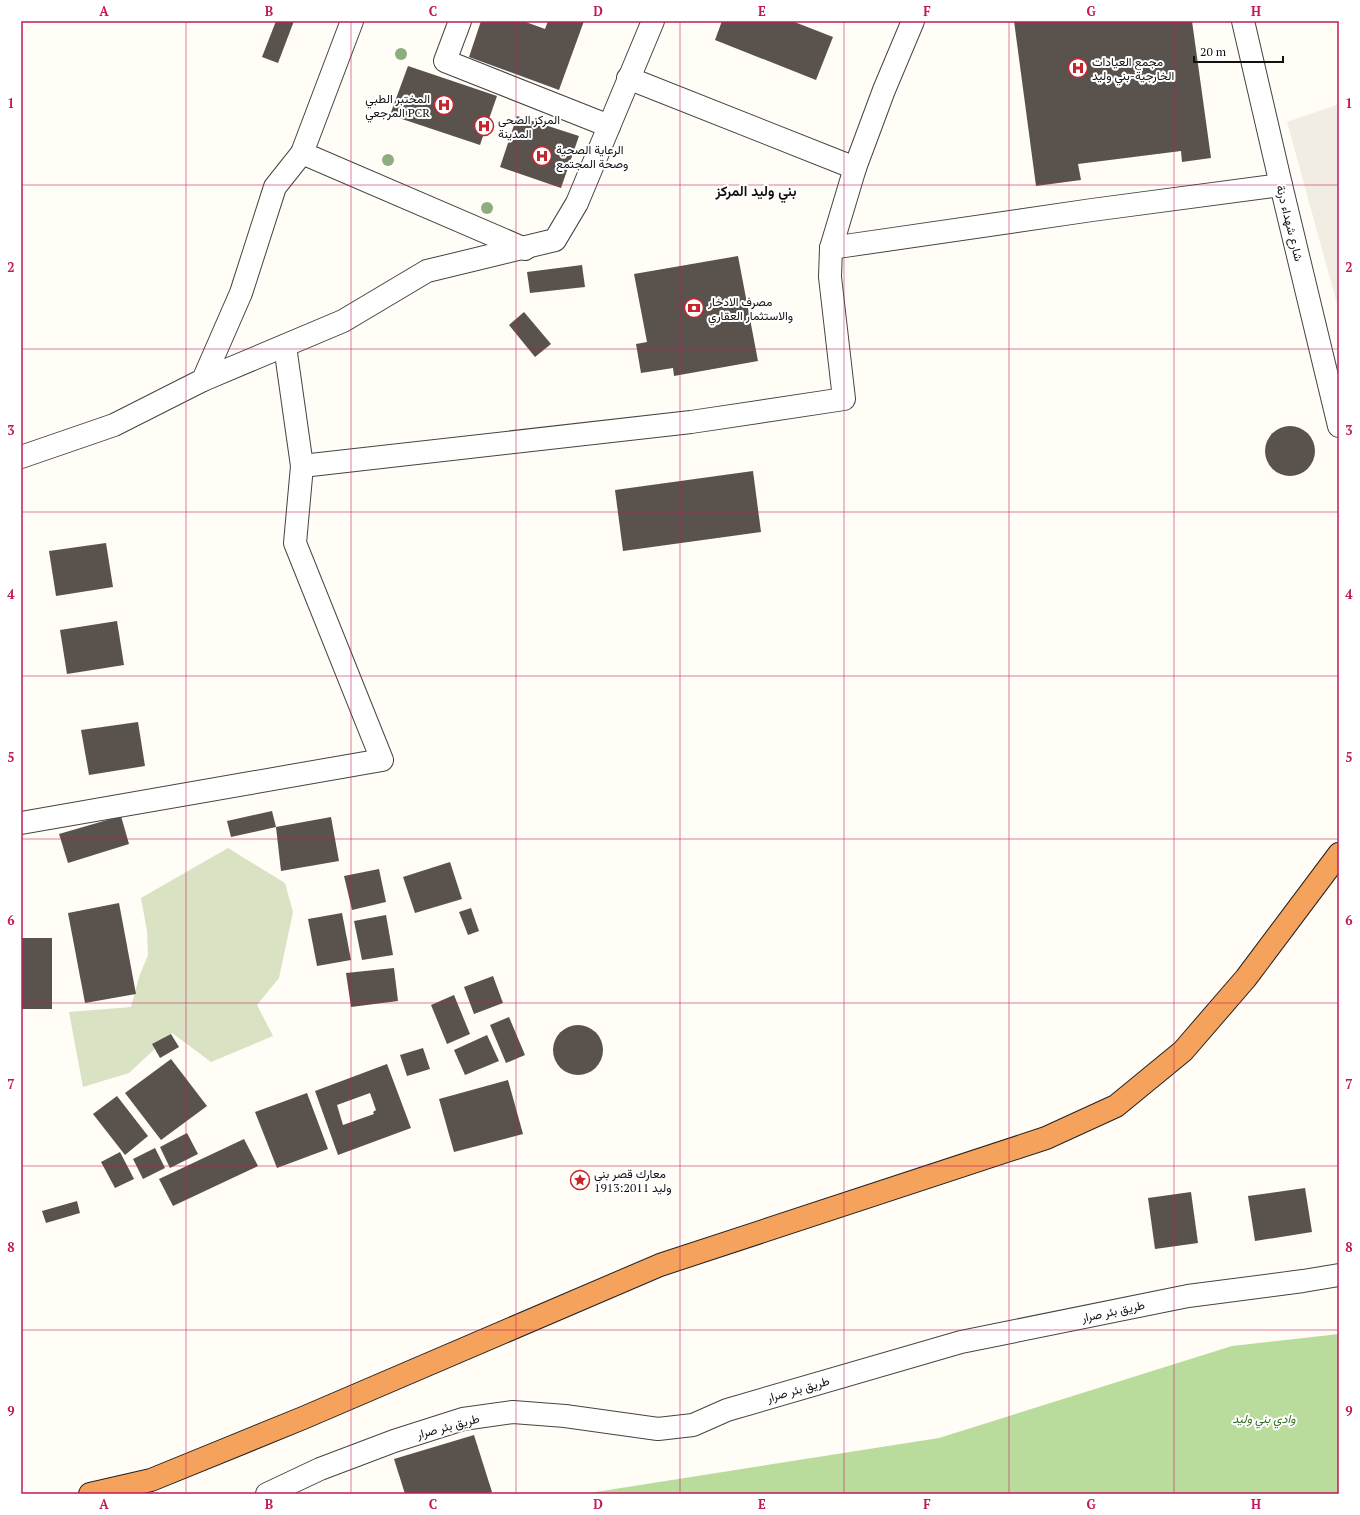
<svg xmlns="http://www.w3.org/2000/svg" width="1360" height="1515" viewBox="0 0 1360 1515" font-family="'PT Serif',Vazirmatn,serif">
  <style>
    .forest { fill: #b9dc9c }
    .cemetery { fill: #d9e3c4 }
    .plaza { fill: #f1ede2 }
    .building { fill: #5a524d; fill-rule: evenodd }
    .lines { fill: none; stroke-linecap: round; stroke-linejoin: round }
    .minor-casing { stroke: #444; stroke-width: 24 }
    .highway-casing { stroke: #222; stroke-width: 24 }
    .minor { stroke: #fff; stroke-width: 22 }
    .highway { stroke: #f5a25d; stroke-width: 22 }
    .tree { fill: #8dad7f }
    .grid { fill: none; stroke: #c2185b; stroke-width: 1; stroke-opacity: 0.55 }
    .labels { text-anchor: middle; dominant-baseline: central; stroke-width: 4; stroke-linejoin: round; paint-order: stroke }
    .poi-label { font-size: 12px; fill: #111; stroke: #fff; text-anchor: start }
    .street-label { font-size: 12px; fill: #111; stroke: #fff }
    .park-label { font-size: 12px; font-style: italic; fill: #2f6b1f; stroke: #fff }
    .quarter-label { font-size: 14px; font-weight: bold; fill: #111; stroke: #fff }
    .neatline { fill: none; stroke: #c2185b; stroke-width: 1.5 }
    .grid-label { font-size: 13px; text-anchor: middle; font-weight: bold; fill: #c2185b }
  </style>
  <rect width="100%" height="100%" fill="#fffdf5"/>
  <polygon class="forest" points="1339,1334 1339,1494 583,1494 939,1438 1232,1346"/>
  <polygon class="cemetery" points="228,848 285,883 293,912 279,978 257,1005 273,1036 211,1062 172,1033 129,1073 83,1087 69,1012 131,1007 139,977 148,955 147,931 141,898"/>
  <polygon class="plaza" points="1339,104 1339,311 1287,122"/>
  <g class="building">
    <polygon points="276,21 294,21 278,63 262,57"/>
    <polygon points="481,21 523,21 545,29 548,21 584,21 559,90 469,57"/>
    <polygon points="722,21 792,21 833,37 816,80 715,40"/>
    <polygon points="1014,21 1192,21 1211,158 1182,162 1181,151 1078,164 1081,180 1036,186"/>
    <polygon points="408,66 497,96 480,145 390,115"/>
    <polygon points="517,116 579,136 561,188 500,167"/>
    <polygon points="738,256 758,361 674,376 673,368 641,373 636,344 647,342 634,274"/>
    <polygon points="582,265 585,287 530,293 527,272"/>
    <polygon points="524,312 551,344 535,357 509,325"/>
    <circle cx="1290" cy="451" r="25"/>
    <polygon points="753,471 761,532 623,551 615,490"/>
    <polygon points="106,543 113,587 56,596 49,551"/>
    <polygon points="117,621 124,665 67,674 60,630"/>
    <polygon points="138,722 145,766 89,775 81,730"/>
    <polygon points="272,811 276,827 231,837 227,821"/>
    <polygon points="121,816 129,844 68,863 59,834"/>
    <polygon points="331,817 339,861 281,871 276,827"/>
    <polygon points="450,862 462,899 415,913 403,877"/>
    <polygon points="379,869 386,902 352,910 344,876"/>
    <polygon points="119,903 136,994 85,1003 68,913"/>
    <polygon points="471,908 479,931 468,935 459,912"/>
    <polygon points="342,913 351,960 317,966 308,919"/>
    <polygon points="386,915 393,955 362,960 354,921"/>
    <rect x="21" y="938" width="31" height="71"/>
    <polygon points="394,968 398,1001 351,1007 346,973"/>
    <polygon points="493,976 503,1003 474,1014 464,987"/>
    <polygon points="454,995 470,1034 447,1044 431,1005"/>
    <polygon points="509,1017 525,1055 506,1063 490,1025"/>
    <circle cx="578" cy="1050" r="25"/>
    <polygon points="171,1034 179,1047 160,1058 152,1044"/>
    <polygon points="487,1035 499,1061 465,1075 454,1050"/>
    <polygon points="423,1048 430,1069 407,1076 400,1055"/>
    <polygon points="171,1059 207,1106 161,1140 125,1093"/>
    <path d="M387,1064L411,1128L338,1155L315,1091ZM370,1093L376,1110L373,1112L374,1114L343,1125L337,1105Z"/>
    <polygon points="508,1080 523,1134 454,1152 439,1099"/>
    <polygon points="307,1093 328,1149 277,1168 255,1112"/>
    <polygon points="117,1096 148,1136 125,1155 93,1114"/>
    <polygon points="187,1133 198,1154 170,1168 160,1147"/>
    <polygon points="244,1139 258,1166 173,1206 159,1179"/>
    <polygon points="155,1148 165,1168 143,1179 133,1159"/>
    <polygon points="120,1152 134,1179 115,1188 101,1162"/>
    <polygon points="1305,1188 1312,1232 1255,1241 1248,1196"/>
    <polygon points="1191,1192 1198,1243 1155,1249 1148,1198"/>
    <polygon points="77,1201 80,1213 46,1223 42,1211"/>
    <polygon points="474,1435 492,1492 487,1494 405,1494 394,1459"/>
  </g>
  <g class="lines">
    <defs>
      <g id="minor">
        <polyline points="460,21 445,61 609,126"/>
        <polyline points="1243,21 1281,185 1339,426"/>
        <polyline points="628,78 855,168"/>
        <polyline points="302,153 525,249"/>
        <polyline points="831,248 1092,210 1281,185"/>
        <polyline points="203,380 343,321 427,271 555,240 577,203 653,21"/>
        <polyline points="21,457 114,425 203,380 241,293 275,187 302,153 352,21"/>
        <polyline points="302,466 691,422 844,399 830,277 831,248 855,168 884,90 913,21"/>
        <polyline points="21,823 382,760 295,543 302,466 285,346"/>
        <polyline points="267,1494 320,1469 394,1441 463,1419 513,1412 565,1416 658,1429 693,1425 727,1410 961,1342 1188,1296 1303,1281 1339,1275"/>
      </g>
      <polyline id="highway" points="90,1494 151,1480 303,1418 660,1265 1046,1138 1116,1106 1183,1051 1246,978 1339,854"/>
    </defs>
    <use href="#minor" class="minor-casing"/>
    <use href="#highway" class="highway-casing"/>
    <use href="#minor" class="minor"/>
    <use href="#highway" class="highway"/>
  </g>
  <g class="tree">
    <circle cx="401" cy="54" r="6"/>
    <circle cx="388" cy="160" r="6"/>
    <circle cx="487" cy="208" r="6"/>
  </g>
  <path class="grid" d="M186,21V1494M351,21V1494M516,21V1494M680,21V1494M844,21V1494M1009,21V1494M1174,21V1494M21,185H1339M21,349H1339M21,512H1339M21,676H1339M21,839H1339M21,1003H1339M21,1166H1339M21,1330H1339"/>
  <defs>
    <symbol id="hospital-ring" viewBox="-11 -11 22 22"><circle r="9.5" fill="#fff" stroke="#c4262e" stroke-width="1.5"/><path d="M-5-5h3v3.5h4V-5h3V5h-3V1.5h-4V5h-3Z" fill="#c4262e"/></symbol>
    <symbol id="bank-ring" viewBox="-11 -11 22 22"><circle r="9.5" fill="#fff" stroke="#c4262e" stroke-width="1.5"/><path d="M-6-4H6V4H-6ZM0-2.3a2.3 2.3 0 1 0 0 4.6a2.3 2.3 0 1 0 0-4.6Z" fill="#c4262e"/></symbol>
    <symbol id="sight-ring" viewBox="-11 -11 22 22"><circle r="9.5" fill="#fff" stroke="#c4262e" stroke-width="1.5"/><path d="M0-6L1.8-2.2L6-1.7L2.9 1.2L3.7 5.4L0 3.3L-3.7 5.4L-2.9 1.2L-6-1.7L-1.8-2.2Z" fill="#c4262e"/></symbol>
  </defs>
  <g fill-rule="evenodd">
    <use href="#hospital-ring" x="1067" y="57" width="22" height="22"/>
    <use href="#hospital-ring" x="433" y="94" width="22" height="22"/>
    <use href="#hospital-ring" x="473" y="115" width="22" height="22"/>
    <use href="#hospital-ring" x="531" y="145" width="22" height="22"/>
    <use href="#bank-ring" x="683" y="297" width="22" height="22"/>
    <use href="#sight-ring" x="569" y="1169" width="22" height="22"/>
  </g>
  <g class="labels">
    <g class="poi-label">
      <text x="1092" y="61">مجمع العيادات<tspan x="1092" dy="14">الخارجية-بني وليد</tspan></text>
      <text x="430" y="98" text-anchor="end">المختبر الطبي<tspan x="430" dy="14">المرجعي PCR</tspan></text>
      <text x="498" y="119">المركز الصحي<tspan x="498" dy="14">المدينة</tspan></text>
      <text x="556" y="149">الرعاية الصحية<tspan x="556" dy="14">وصحة المجتمع</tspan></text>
      <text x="708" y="301">مصرف الادخار<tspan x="708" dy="14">والاستثمار العقاري</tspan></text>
      <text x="594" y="1173">معارك قصر بني<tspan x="594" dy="14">وليد 1913:2011</tspan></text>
    </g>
    <g class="street-label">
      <text transform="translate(1290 223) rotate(76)">شارع شهداء درنة</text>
      <text transform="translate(1113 1311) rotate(-12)">طريق بئر صرار</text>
      <text transform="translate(798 1389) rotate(-16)">طريق بئر صرار</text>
      <text transform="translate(448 1426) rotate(-15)">طريق بئر صرار</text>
    </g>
    <g class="park-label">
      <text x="1264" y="1418">وادي بني وليد</text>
    </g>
    <g class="quarter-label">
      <text x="756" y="190">بني وليد المركز</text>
    </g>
  </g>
  <rect width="1360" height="1515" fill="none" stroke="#ffffff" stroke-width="44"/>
  <path d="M1194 56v6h89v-6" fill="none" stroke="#111111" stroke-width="2"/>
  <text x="1200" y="56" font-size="12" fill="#111111" stroke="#ffffff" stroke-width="3" paint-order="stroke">20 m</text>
  <rect x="22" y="22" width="1316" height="1471" class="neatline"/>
  <g class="grid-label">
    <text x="104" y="16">A</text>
    <text x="269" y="16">B</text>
    <text x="433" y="16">C</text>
    <text x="598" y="16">D</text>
    <text x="762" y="16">E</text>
    <text x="927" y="16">F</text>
    <text x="1091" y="16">G</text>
    <text x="1256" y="16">H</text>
    <text x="11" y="108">1</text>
    <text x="1349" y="108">1</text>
    <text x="11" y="272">2</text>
    <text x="1349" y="272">2</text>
    <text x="11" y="435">3</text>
    <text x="1349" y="435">3</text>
    <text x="11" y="599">4</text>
    <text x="1349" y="599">4</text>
    <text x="11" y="762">5</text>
    <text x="1349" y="762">5</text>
    <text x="11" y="925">6</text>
    <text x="1349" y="925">6</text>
    <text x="11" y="1089">7</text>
    <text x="1349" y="1089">7</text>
    <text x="11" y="1252">8</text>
    <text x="1349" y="1252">8</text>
    <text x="11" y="1416">9</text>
    <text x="1349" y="1416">9</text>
    <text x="104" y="1509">A</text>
    <text x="269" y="1509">B</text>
    <text x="433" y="1509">C</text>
    <text x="598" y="1509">D</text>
    <text x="762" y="1509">E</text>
    <text x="927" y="1509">F</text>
    <text x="1091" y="1509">G</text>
    <text x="1256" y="1509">H</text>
  </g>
</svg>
